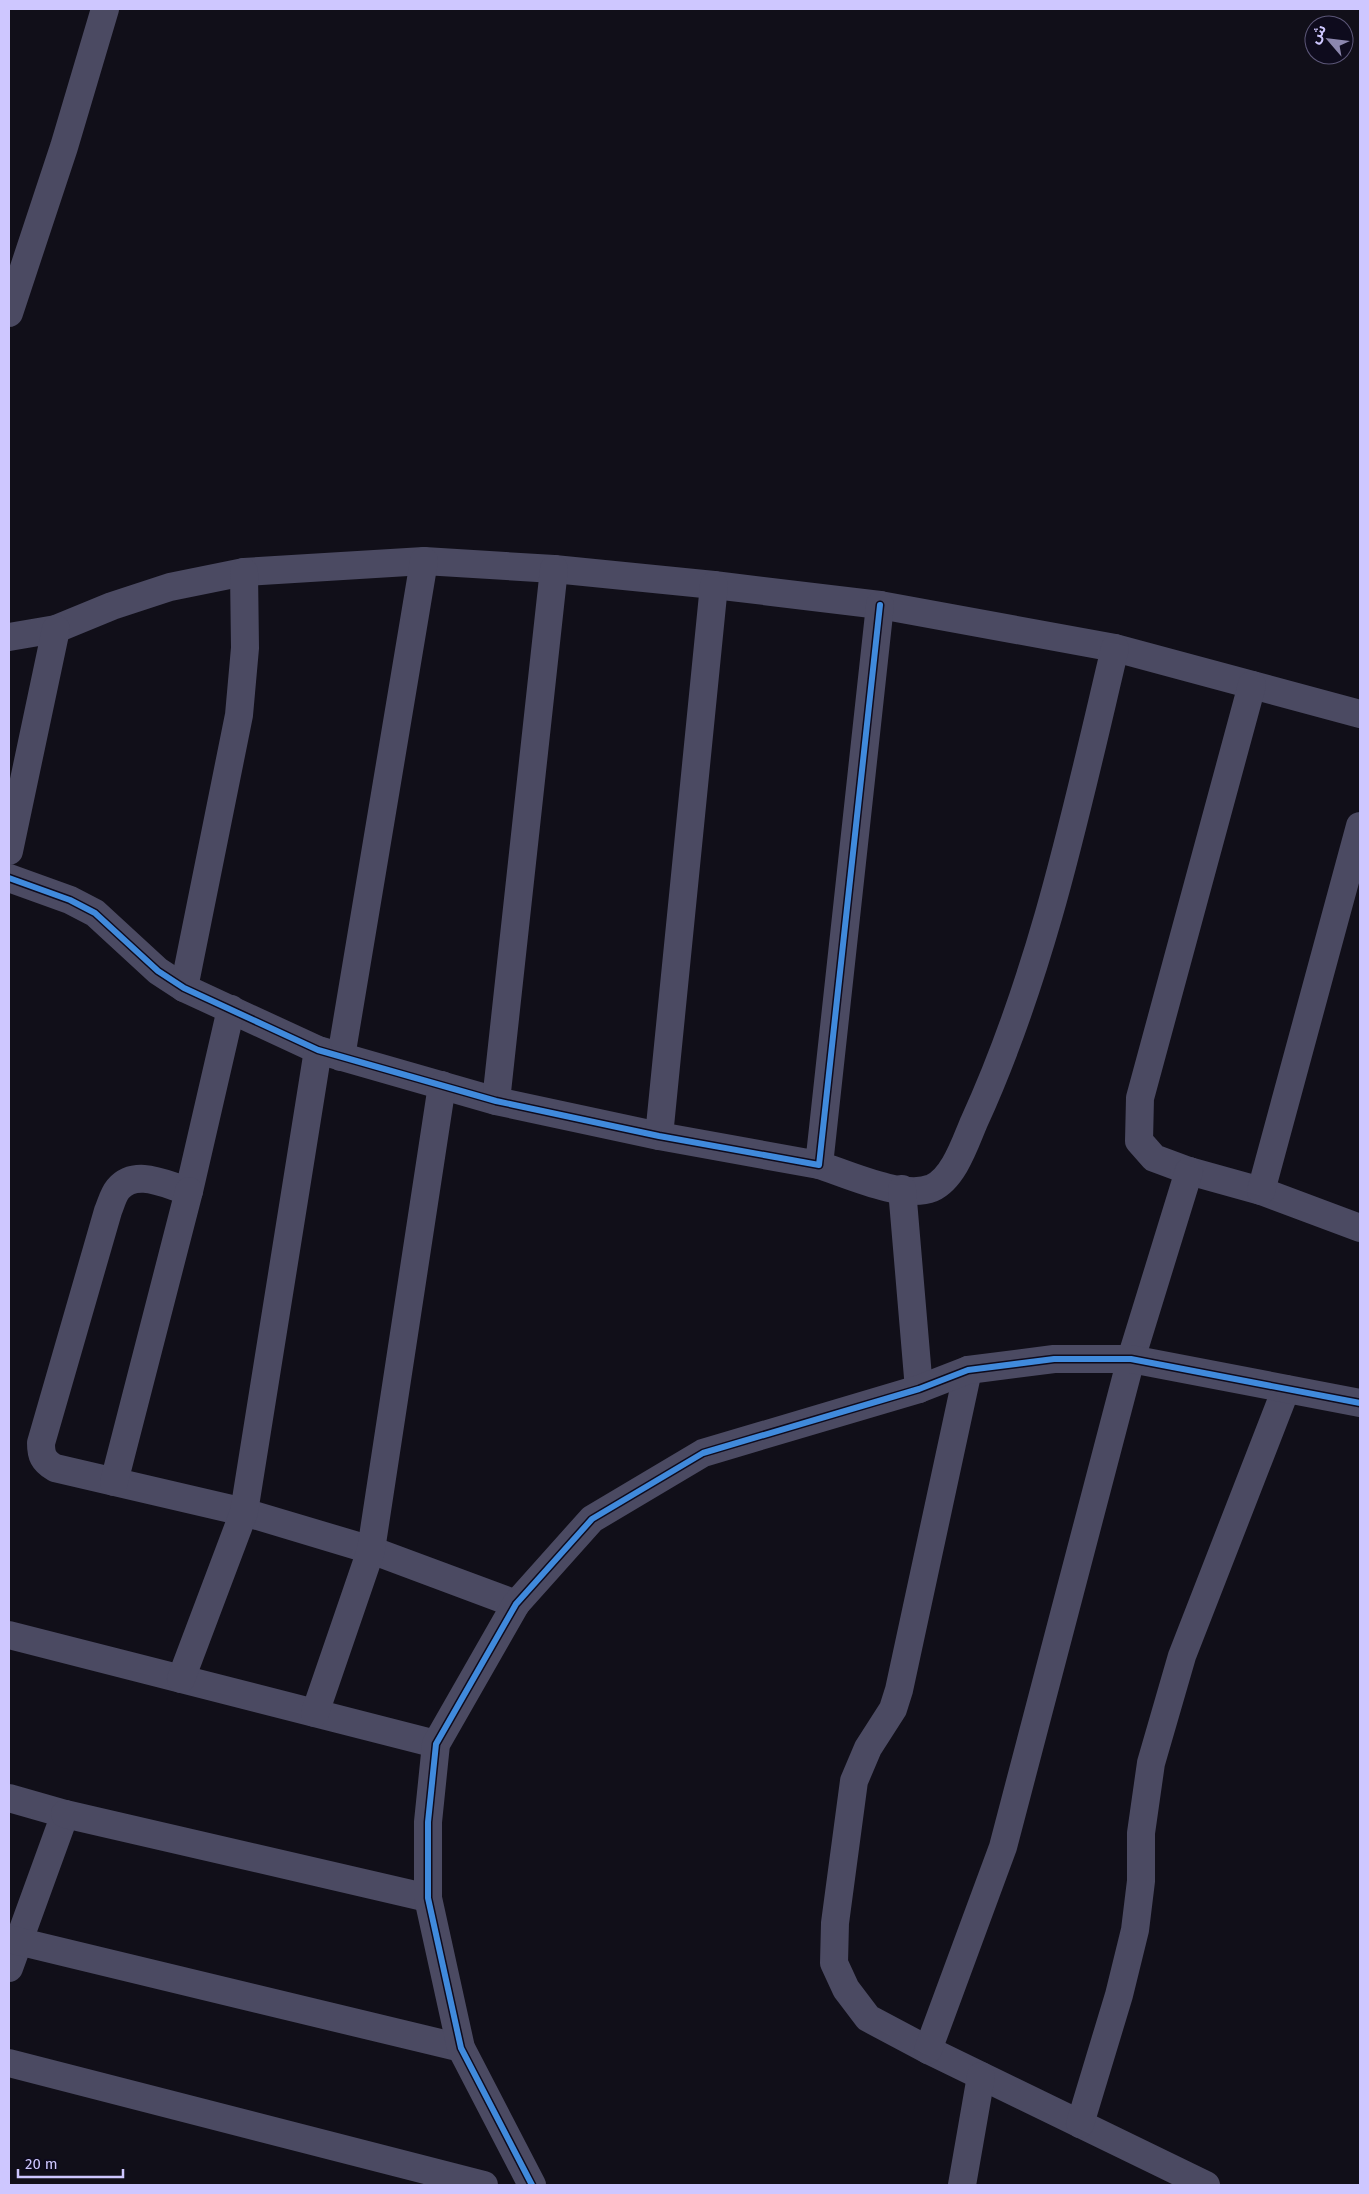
<svg xmlns="http://www.w3.org/2000/svg" width="1369" height="2194" viewBox="0 0 1369 2194" font-family="'Fira Sans','Noto Sans Arabic',sans-serif">
  <style>
    .lines { fill: none; stroke-linecap: round; stroke-linejoin: round }
    .street { stroke: #4b4a62; stroke-width: 28 }
    .cycleway-casing { stroke: #0e0b1d; stroke-width: 9 }
    .cycleway { stroke: #408adc; stroke-width: 6 }
  </style>
  <rect width="100%" height="100%" fill="#110f19"/>
  <g class="lines">
    <g class="street">
      <polyline points="9,313 64,147 105,9"/>
      <polyline points="9,637 56,629 112,606 170,587 244,572 424,561 554,569 714,585 880,605 1115,648 1360,714"/>
      <polyline points="1252,685 1140,1098 1139,1141 1154,1158 1189,1171 1261,1191 1360,1228"/>
      <polyline points="9,851 56,629"/>
      <polyline points="9,878 70,900 95,913 158,971 184,988 318,1050 496,1101 659,1136 819,1165 880,605"/>
      <polyline points="184,988 239,715 245,648 244,572"/>
      <path d="M231,1009L189,1191C166,1185 136,1168 118,1189C113,1195 111,1204 108,1211L41,1443C41,1455 43,1461 55,1468L244,1512L371,1550L516,1604"/>
      <polyline points="341,1057 424,561"/>
      <polyline points="496,1101 554,569"/>
      <polyline points="659,1136 714,585"/>
      <path d="M819,1165C847,1174 903,1200 932,1188C954,1178 965,1143 974,1122C1043,971 1077,808 1115,648"/>
      <polyline points="902,1189 919,1389"/>
      <polyline points="1261,1191 1360,826"/>
      <polyline points="968,1370 899,1690 893,1709 868,1748 854,1781 835,1923 834,1963 846,1989 868,2018 928,2050 1206,2185"/>
      <polyline points="114,1482 189,1191"/>
      <polyline points="9,1635 436,1744"/>
      <polyline points="181,1679 244,1512 318,1050"/>
      <polyline points="315,1713 371,1550 442,1085"/>
      <polyline points="9,1798 65,1814 9,1968"/>
      <polyline points="65,1814 428,1898"/>
      <polyline points="9,1939 461,2048"/>
      <polyline points="928,2050 1003,1847 1131,1359 1189,1171"/>
      <polyline points="9,2063 484,2185"/>
      <polyline points="1080,2124 1119,1995 1135,1930 1141,1881 1141,1833 1151,1763 1182,1656 1286,1389"/>
      <polyline points="532,2185 461,2048 428,1898 428,1822 436,1744 516,1604 592,1519 703,1453 919,1389 968,1370 1054,1359 1131,1359 1360,1403"/>
      <polyline points="962,2185 981,2076"/>
    </g>
    <defs>
      <g id="cycleway">
        <polyline points="9,878 70,900 95,913 158,971 184,988 318,1050 496,1101 659,1136 819,1165 880,605"/>
        <polyline points="532,2185 461,2048 428,1898 428,1822 436,1744 516,1604 592,1519 703,1453 919,1389 968,1370 1054,1359 1131,1359 1360,1403"/>
      </g>
    </defs>
    <use href="#cycleway" class="cycleway-casing"/>
    <use href="#cycleway" class="cycleway"/>
  </g>
  <rect width="1369" height="2194" fill="none" stroke="#cec7ff" stroke-width="20"/>
  <g transform="translate(1329 40) rotate(298)"><circle r="24" fill="#0e0b1d" stroke="#5b5677"/>
  <path d="M0-4L9 19L0 12L-9 19Z" fill="#8c87ae"/>
  <text y="-8" font-size="14" font-weight="bold" text-anchor="middle" fill="#cec7ff">ش</text>
  </g>
  <path d="M18 2169v8h105v-8" fill="none" stroke="#cec7ff" stroke-width="2.5"/>
  <text x="25" y="2169" font-size="15" fill="#cec7ff" stroke="#0e0b1d" stroke-width="4" paint-order="stroke">20 m</text>
</svg>
